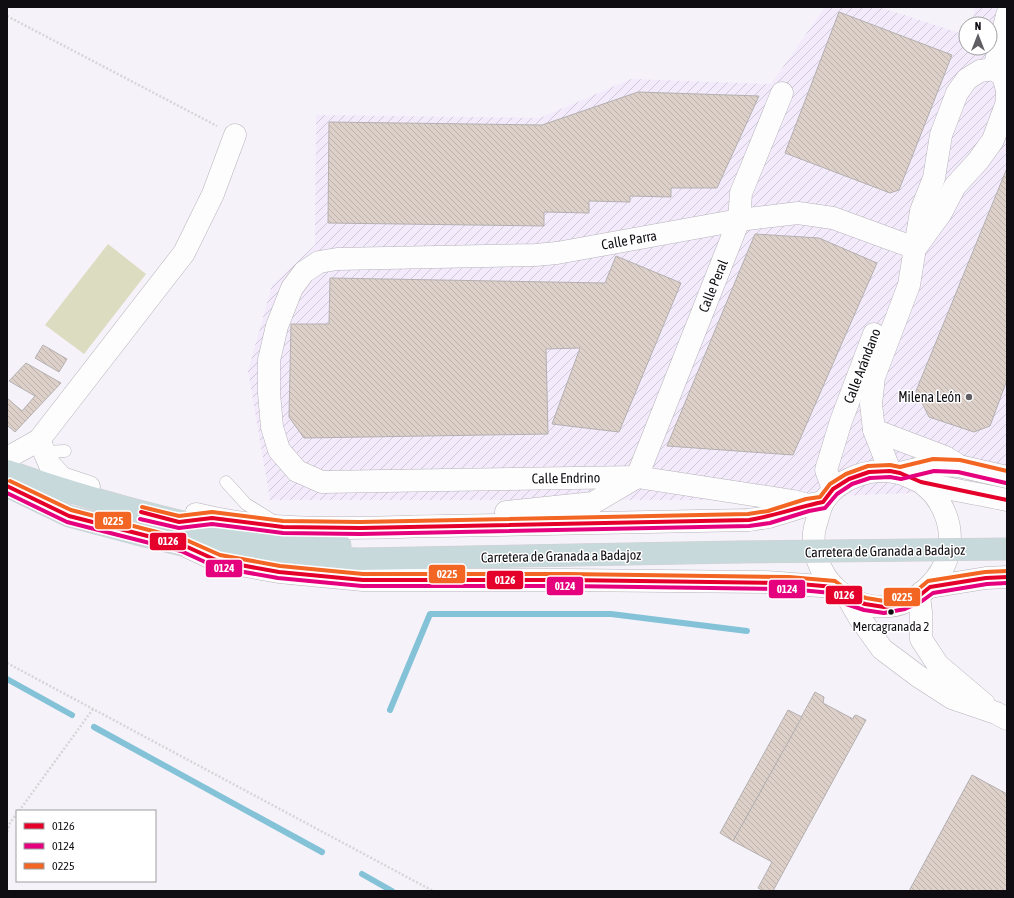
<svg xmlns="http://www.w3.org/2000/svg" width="1014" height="898" viewBox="0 0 1014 898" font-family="'Asap Condensed',sans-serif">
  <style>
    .industrial { fill: url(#industrial-furrows) }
    .garden { fill: #dcdcc0 }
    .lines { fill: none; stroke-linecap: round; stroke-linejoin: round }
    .stream { stroke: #84c2d8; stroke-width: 6 }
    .building { fill: url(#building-back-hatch); stroke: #b4b0b1 }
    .lane-casing { stroke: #b6b3b9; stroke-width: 13 }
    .street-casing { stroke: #b6b3b9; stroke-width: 23 }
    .highway-casing { stroke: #d1cfd3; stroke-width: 23 }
    .path { stroke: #d7d5d7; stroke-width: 2.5; stroke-dasharray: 2 2; stroke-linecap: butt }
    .lane { stroke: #fefdfe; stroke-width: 12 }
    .street { stroke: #fefdfe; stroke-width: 22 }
    .highway { stroke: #c8d9dc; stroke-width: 22 }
    .highway-bridge-casing { stroke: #d1cfd3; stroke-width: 23; stroke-linecap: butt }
    .highway-bridge { stroke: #c8d9dc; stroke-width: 22 }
    .bus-1-casing { stroke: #fff; stroke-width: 7 }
    .bus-2-casing { stroke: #fff; stroke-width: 7 }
    .bus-3-casing { stroke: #fff; stroke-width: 7 }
    .bus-1 { stroke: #e4002b; stroke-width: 4 }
    .bus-2 { stroke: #e5007d; stroke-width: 4 }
    .bus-3 { stroke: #f26522; stroke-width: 4 }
    .poi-dot { fill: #605d63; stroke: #fff; stroke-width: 1.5 }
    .bus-dot { fill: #100d12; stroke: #fff; stroke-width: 1.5 }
    .labels { text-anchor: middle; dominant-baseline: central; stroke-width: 3; stroke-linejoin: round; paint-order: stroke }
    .bus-label { font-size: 13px; fill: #100d12; stroke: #fff }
    .street-label { font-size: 14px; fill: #100d12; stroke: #fff }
    .poi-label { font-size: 14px; fill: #100d12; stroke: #fff; text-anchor: end }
    .line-badge { stroke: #fff; stroke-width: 1.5 }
    .badge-label { font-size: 11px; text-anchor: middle; font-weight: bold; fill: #fff }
  </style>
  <defs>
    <pattern id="industrial-furrows" width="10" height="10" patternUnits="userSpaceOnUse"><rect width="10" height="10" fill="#f3eafb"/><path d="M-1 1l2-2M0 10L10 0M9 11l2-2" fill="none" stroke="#cfc8d6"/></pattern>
    <pattern id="building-back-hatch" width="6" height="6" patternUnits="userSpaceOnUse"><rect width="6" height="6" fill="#dcd0c9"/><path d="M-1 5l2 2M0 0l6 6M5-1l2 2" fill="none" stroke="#bcb1ac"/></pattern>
  </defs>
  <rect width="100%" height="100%" fill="#f6f2fa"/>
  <polygon class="industrial" points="825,7 879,7 966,35 966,48 990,48 990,24 972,24 975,7 1007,7 1007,489 743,500 270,500 248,371 272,285 315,245 316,115 540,118 631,79 771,84"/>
  <polygon class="garden" points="108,244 146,274 84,354 45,325"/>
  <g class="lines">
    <g class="stream">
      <polyline points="7,679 72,715"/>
      <polyline points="390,710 430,614 611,614 747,631"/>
      <polyline points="94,727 322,852"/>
      <polyline points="362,874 392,891"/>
    </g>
  </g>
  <g class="building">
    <polygon points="839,12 952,55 899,190 890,193 785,153"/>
    <polygon points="638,92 759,96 717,188 671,188 671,197 630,196 630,202 589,201 589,213 544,212 544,226 328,223 329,122 542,125"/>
    <polygon points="1007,168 1007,380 990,426 974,432 929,417 916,391"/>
    <polygon points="755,234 819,238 877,263 793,455 667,446"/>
    <polygon points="616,256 681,283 619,432 552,424 580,348 546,349 548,434 304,438 289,417 291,324 329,324 330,278 605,283"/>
    <polygon points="43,345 67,359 59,372 35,358"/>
    <polygon points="26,363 61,383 15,432 7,425 7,398 22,411 35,396 9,381"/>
    <polygon points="815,692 824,697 823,703 853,719 854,716 856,715 866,720 773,891 763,891 758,888 772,862 733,841"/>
    <polygon points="788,710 802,717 733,841 720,833"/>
    <polygon points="972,775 1007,794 1007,891 909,891"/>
  </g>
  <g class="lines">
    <defs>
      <g id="lane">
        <polyline points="45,452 65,451"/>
        <polyline points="226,482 246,504 275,522"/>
      </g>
      <g id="street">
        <polyline points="994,69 1007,15"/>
        <polyline points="917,246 941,213 955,186 978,161 993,140 1007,102 1007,91"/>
        <polyline points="874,430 945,457 955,463"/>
        <polyline points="39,440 50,465 62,478 89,487"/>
        <polyline points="7,458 39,440 184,253 213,194 235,135"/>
        <polyline points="890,471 874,430 871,404 874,377 909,285 921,211 934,178 941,135 957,93 967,79 980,71 994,69 1003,76 1007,90"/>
        <polyline points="900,473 933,465 959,466 1007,477"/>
        <path d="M921,482C926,487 932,491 936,497C984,565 897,643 835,588C820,574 810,547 815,527C818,519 819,509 824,501C839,478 872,466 899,473C908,475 917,482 927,484C953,490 980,494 1007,500"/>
        <polyline points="833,489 826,470 841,421 874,334"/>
        <polyline points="808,505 793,501 637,477 322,482 297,471 279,450 272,427 269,393 269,360 277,326 292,288 304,272 319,262 337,259 535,255 557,253 739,220 798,213 833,218 915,248"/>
        <polyline points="506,512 593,503 637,477 739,220 741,193 782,93"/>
        <path d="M196,514C275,534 363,527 443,526C545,524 647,522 749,520L769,517L808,505L823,502"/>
        <polyline points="188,547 218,561 279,572 363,580 567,580 766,582 834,587"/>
        <polyline points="930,587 986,578 1007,577"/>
        <polyline points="919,596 921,612 921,639 938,665 984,704"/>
        <polyline points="848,598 859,617 882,649 918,676 952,698 996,713 1007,719"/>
      </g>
      <g id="highway">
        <path d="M7,471C89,499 173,523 259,537C286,542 313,543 340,545"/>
        <polyline points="7,486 69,516 137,534 183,545 279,557 360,559 737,552"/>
      </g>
    </defs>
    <use href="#lane" class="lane-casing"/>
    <use href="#street" class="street-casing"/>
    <use href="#highway" class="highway-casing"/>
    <g class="path">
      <polyline points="7,16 217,126"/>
      <polyline points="7,663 433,891"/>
      <polyline points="19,811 93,709"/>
      <polyline points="7,832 10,823 17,813"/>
      <polyline points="7,890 8,891"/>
    </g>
    <use href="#lane" class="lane"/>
    <use href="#street" class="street"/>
    <use href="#highway" class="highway"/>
    <defs>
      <polyline id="highway-bridge" points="737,552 1007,549"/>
    </defs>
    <use href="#highway-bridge" class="highway-bridge-casing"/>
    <use href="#highway-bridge" class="highway-bridge"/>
    <defs>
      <g id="bus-1">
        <polyline points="7,486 69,516 183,545 218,561 279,572 363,580 567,580 789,583 834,587 848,598 865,604 884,607 902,604 919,596 930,587 986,578 1007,577"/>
        <path d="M141,512L179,522L212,518L283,527L360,528L749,520C774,516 798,507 823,502L833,489L849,479L869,472L890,471L900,473L921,482L1007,500"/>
      </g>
      <g id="bus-2">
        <polyline points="7,493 67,522 181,551 216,567 278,578 362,586 567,586 789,589 832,593 846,604 864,610 884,613 905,609 922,601 933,593 987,584 1007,583"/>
        <polyline points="140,519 179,528 212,524 283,533 360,534 749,526 770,523 809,511 825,508 837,494 852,484 870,478 890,477 901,479 934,471 958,472 1006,483"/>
      </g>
      <g id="bus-3">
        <polyline points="10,481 71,510 184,539 220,555 280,566 363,574 567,574 789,577 835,581 851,593 866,598 884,601 900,598 916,591 928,581 985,572 1007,571"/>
        <polyline points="142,507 179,516 212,512 283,521 360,522 748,514 768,511 806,499 820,497 830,484 846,474 868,466 890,465 900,467 933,459 960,460 1007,471"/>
      </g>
    </defs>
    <use href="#bus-1" class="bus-1-casing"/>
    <use href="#bus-2" class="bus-2-casing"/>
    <use href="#bus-3" class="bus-3-casing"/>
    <use href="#bus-1" class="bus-1"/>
    <use href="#bus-2" class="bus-2"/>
    <use href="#bus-3" class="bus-3"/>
  </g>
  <circle class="poi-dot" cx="969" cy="397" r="4"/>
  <circle class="bus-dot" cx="891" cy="612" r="3.5"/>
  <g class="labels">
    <g class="bus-label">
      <text x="891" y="626">Mercagranada 2</text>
    </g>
    <g class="street-label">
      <text transform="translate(629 240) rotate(-10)">Calle Parra</text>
      <text transform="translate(713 286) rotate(-68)">Calle Peral</text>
      <text transform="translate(862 366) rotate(-69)">Calle Arándano</text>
      <text transform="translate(566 478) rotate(-1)">Calle Endrino</text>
      <text transform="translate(885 551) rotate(-1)">Carretera de Granada a Badajoz</text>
      <text transform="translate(561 556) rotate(-1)">Carretera de Granada a Badajoz</text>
    </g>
    <g class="poi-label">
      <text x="961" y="397">Milena León</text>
    </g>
  </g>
  <g class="line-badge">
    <rect x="94" y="511" width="38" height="19" rx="4" fill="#f26522"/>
    <rect x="149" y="532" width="38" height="19" rx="4" fill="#e4002b"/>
    <rect x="205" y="559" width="38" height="19" rx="4" fill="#e5007d"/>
    <rect x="428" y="564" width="38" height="20" rx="4" fill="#f26522"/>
    <rect x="486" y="570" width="38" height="20" rx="4" fill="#e4002b"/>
    <rect x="546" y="576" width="38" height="20" rx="4" fill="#e5007d"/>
    <rect x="768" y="579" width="38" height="20" rx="4" fill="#e5007d"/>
    <rect x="825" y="585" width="38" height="20" rx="4" fill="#e4002b"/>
    <rect x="883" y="587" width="38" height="20" rx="4" fill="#f26522"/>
  </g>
  <g class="badge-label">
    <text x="113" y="525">0225</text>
    <text x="168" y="545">0126</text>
    <text x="224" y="572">0124</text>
    <text x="447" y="578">0225</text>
    <text x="505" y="584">0126</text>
    <text x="565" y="590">0124</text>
    <text x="787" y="593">0124</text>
    <text x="844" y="599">0126</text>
    <text x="902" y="601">0225</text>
  </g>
  <rect width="1014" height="898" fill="none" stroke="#100d12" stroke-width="16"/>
  <rect x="16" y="810" width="140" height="72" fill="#ffffff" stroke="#9f9ea0"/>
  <rect x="24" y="823" width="20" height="6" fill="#e4002b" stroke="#9f9ea0"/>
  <text x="52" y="830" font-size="12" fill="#100d12">0126</text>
  <rect x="24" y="843" width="20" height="6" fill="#e5007d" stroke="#9f9ea0"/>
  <text x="52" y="850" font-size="12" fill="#100d12">0124</text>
  <rect x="24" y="863" width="20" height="6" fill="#f26522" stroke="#9f9ea0"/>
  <text x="52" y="870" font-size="12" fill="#100d12">0225</text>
  <g transform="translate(978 36)"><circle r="19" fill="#ffffff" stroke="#9f9ea0"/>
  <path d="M0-3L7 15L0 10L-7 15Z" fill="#605d63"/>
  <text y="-6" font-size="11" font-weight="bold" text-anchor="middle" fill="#100d12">N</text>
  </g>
</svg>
